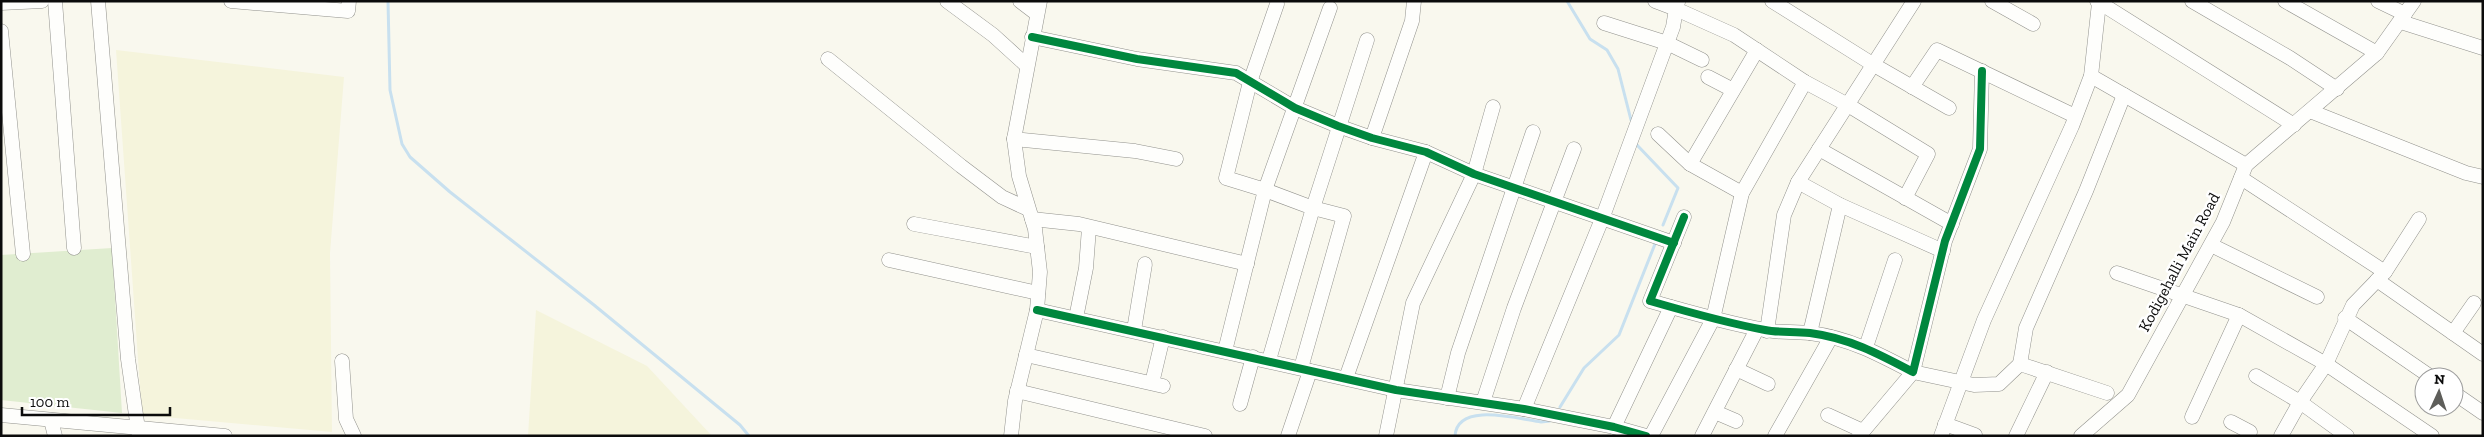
<svg xmlns="http://www.w3.org/2000/svg" width="2484" height="437" viewBox="0 0 2484 437" font-family="'Zilla Slab',serif">
  <style>
    .farmland { fill: #f5f4dc }
    .green { fill: #e0edd0 }
    .lines { fill: none; stroke-linecap: round; stroke-linejoin: round }
    .stream { stroke: #c8e0ef; stroke-width: 3 }
    .minor-casing { stroke: #92928d; stroke-width: 15 }
    .minor { stroke: #fefefc; stroke-width: 14 }
    .cycleway-casing { stroke: #fff; stroke-width: 11 }
    .cycleway { stroke: #00873e; stroke-width: 8 }
    .labels { text-anchor: middle; dominant-baseline: central; stroke-width: 5; stroke-linejoin: round; paint-order: stroke }
    .street-label { font-size: 16px; fill: #0b0b0b; stroke: #fff }
  </style>
  <rect width="100%" height="100%" fill="#f9f8ee"/>
  <g class="farmland">
    <polygon points="116,50 344,77 330,253 332,432 142,415"/>
    <polygon points="536,310 647,366 712,436 528,436"/>
  </g>
  <polygon class="green" points="112,248 122,413 1,400 1,255"/>
  <g class="lines">
    <g class="stream">
      <polyline points="388,1 390,90 402,144 410,157 450,192 594,305 740,425 749,436"/>
      <polyline points="1567,1 1590,39 1607,50 1618,69 1631,120"/>
      <polyline points="1637,145 1678,188 1663,225"/>
      <polyline points="1560,407 1584,368 1619,335 1655,244"/>
      <path d="M1455,436C1457,401 1519,419 1541,422L1550,421"/>
    </g>
    <defs>
      <g id="minor">
        <polyline points="55,1 74,248"/>
        <polyline points="98,1 128,359 139,436"/>
        <polyline points="231,1 348,11 349,1"/>
        <polyline points="947,1 993,35 1026,65"/>
        <polyline points="1020,1 1037,14"/>
        <polyline points="1772,1 1874,65 1949,108"/>
        <polyline points="1992,1 2033,24"/>
        <polyline points="2097,1 2294,125"/>
        <polyline points="2192,1 2290,58 2337,89"/>
        <polyline points="2285,1 2377,53"/>
        <polyline points="2378,1 2405,14"/>
        <polyline points="1678,2 1676,9 1734,35 1805,82 1848,105 1928,154 1905,198"/>
        <polyline points="1,3 42,1"/>
        <polyline points="1277,4 1250,82 1226,178 1265,190 1330,8"/>
        <polyline points="2401,22 2483,48"/>
        <polyline points="1604,23 1667,43 1702,60"/>
        <polyline points="1,31 23,254"/>
        <polyline points="1032,37 1137,59 1236,73 1295,108 1338,126 1372,138 1426,152 1474,174 1674,243"/>
        <polyline points="828,59 961,166 1002,197 1028,209"/>
        <polyline points="2091,76 2246,165"/>
        <polyline points="1708,77 1733,90"/>
        <polyline points="1912,87 1937,50 2075,116"/>
        <polyline points="2310,111 2466,173 2483,177"/>
        <polyline points="1658,134 1690,164"/>
        <polyline points="1372,138 1412,21 1414,1"/>
        <polyline points="1014,139 1135,151 1176,159"/>
        <polyline points="1819,149 1952,224"/>
        <polyline points="2241,178 2385,272 2353,305 2326,364 2300,402 2281,436"/>
        <polyline points="1798,182 1840,205 1943,251"/>
        <polyline points="1742,193 1690,164 1757,50"/>
        <path d="M1684,217L1650,301C1688,312 1726,323 1765,330C1779,333 1795,331 1810,333C1849,338 1879,354 1913,372L1945,241L1980,149L1982,71"/>
        <polyline points="1032,219 1079,224 1247,264"/>
        <polyline points="914,224 1037,247"/>
        <polyline points="2211,245 2317,297"/>
        <polyline points="889,260 1038,293"/>
        <polyline points="2385,272 2419,219"/>
        <polyline points="2117,273 2239,315 2326,364 2432,436"/>
        <polyline points="2377,280 2483,354"/>
        <polyline points="1037,310 1396,390 1524,409 1614,427 1646,436"/>
        <polyline points="1076,318 1086,268 1089,228"/>
        <polyline points="2345,318 2431,377"/>
        <polyline points="1134,330 1145,264"/>
        <polyline points="1767,331 1784,215 1798,182 1914,1"/>
        <polyline points="1810,333 1840,205"/>
        <polyline points="2453,333 2474,303"/>
        <polyline points="1866,347 1895,260"/>
        <polyline points="1225,351 1265,190 1313,208 1269,360"/>
        <polyline points="1026,355 1163,386"/>
        <polyline points="342,361 346,419 354,436"/>
        <polyline points="2020,364 2026,328 2086,191 2124,95"/>
        <polyline points="1301,368 1344,216 1313,208 1367,40"/>
        <polyline points="1736,369 1768,384"/>
        <polyline points="2256,376 2300,402 2347,436"/>
        <polyline points="1346,378 1426,152"/>
        <polyline points="1152,383 1163,337"/>
        <polyline points="1017,391 1205,436"/>
        <polyline points="2454,393 2483,413"/>
        <polyline points="1447,398 1458,353 1533,132"/>
        <polyline points="1483,402 1514,308 1574,149"/>
        <polyline points="1240,404 1253,357"/>
        <polyline points="1524,409 1602,219 1673,27 1676,9 1655,1"/>
        <polyline points="1715,412 1736,421"/>
        <polyline points="1,415 225,436"/>
        <polyline points="1828,415 1863,431"/>
        <polyline points="2192,417 2239,315"/>
        <polyline points="51,420 55,436"/>
        <polyline points="2231,422 2250,432"/>
        <polyline points="1945,424 1975,435"/>
        <polyline points="1614,427 1671,307"/>
        <polyline points="1011,436 1015,401 1037,310 1040,272 1035,229 1019,176 1014,139 1040,1"/>
        <polyline points="1288,436 1310,371"/>
        <polyline points="1386,436 1413,303 1474,174 1493,107"/>
        <polyline points="1651,436 1713,319 1742,193 1805,82"/>
        <polyline points="1702,436 1757,329"/>
        <polyline points="1775,436 1831,337"/>
        <polyline points="1859,436 1913,372 1974,385 1999,384 2020,364 2107,393"/>
        <polyline points="1941,436 1984,320 2072,126 2091,76 2099,3"/>
        <polyline points="2016,436 2047,372"/>
        <polyline points="2081,436 2128,395 2223,222 2246,165 2377,53 2414,1"/>
      </g>
    </defs>
    <use href="#minor" class="minor-casing"/>
    <use href="#minor" class="minor"/>
    <defs>
      <g id="cycleway">
        <polyline points="1032,37 1137,59 1236,73 1295,108 1338,126 1372,138 1426,152 1474,174 1674,243"/>
        <path d="M1684,217L1650,301C1688,312 1726,323 1765,330C1779,333 1795,331 1810,333C1849,338 1879,354 1913,372L1945,241L1980,149L1982,71"/>
        <polyline points="1037,310 1396,390 1524,409 1614,427 1646,436"/>
      </g>
    </defs>
    <use href="#cycleway" class="cycleway-casing"/>
    <use href="#cycleway" class="cycleway"/>
  </g>
  <g class="labels">
    <g class="street-label">
      <text transform="translate(2179 262) rotate(-62)">Kodigehalli Main Road</text>
    </g>
  </g>
  <rect width="2484" height="437" fill="none" stroke="#0b0b0b" stroke-width="5"/>
  <g transform="translate(2439 392) rotate(3)"><circle r="24" fill="#ffffff" stroke="#9d9d9d"/>
  <path d="M0-4L9 19L0 12L-9 19Z" fill="#5e5e5a"/>
  <text y="-8" font-size="14" font-weight="bold" text-anchor="middle" fill="#0b0b0b">N</text>
  </g>
  <path d="M22 407v8h148v-8" fill="none" stroke="#0b0b0b" stroke-width="2.5"/>
  <text x="30" y="407" font-size="15" fill="#0b0b0b" stroke="#ffffff" stroke-width="4" paint-order="stroke">100 m</text>
</svg>
